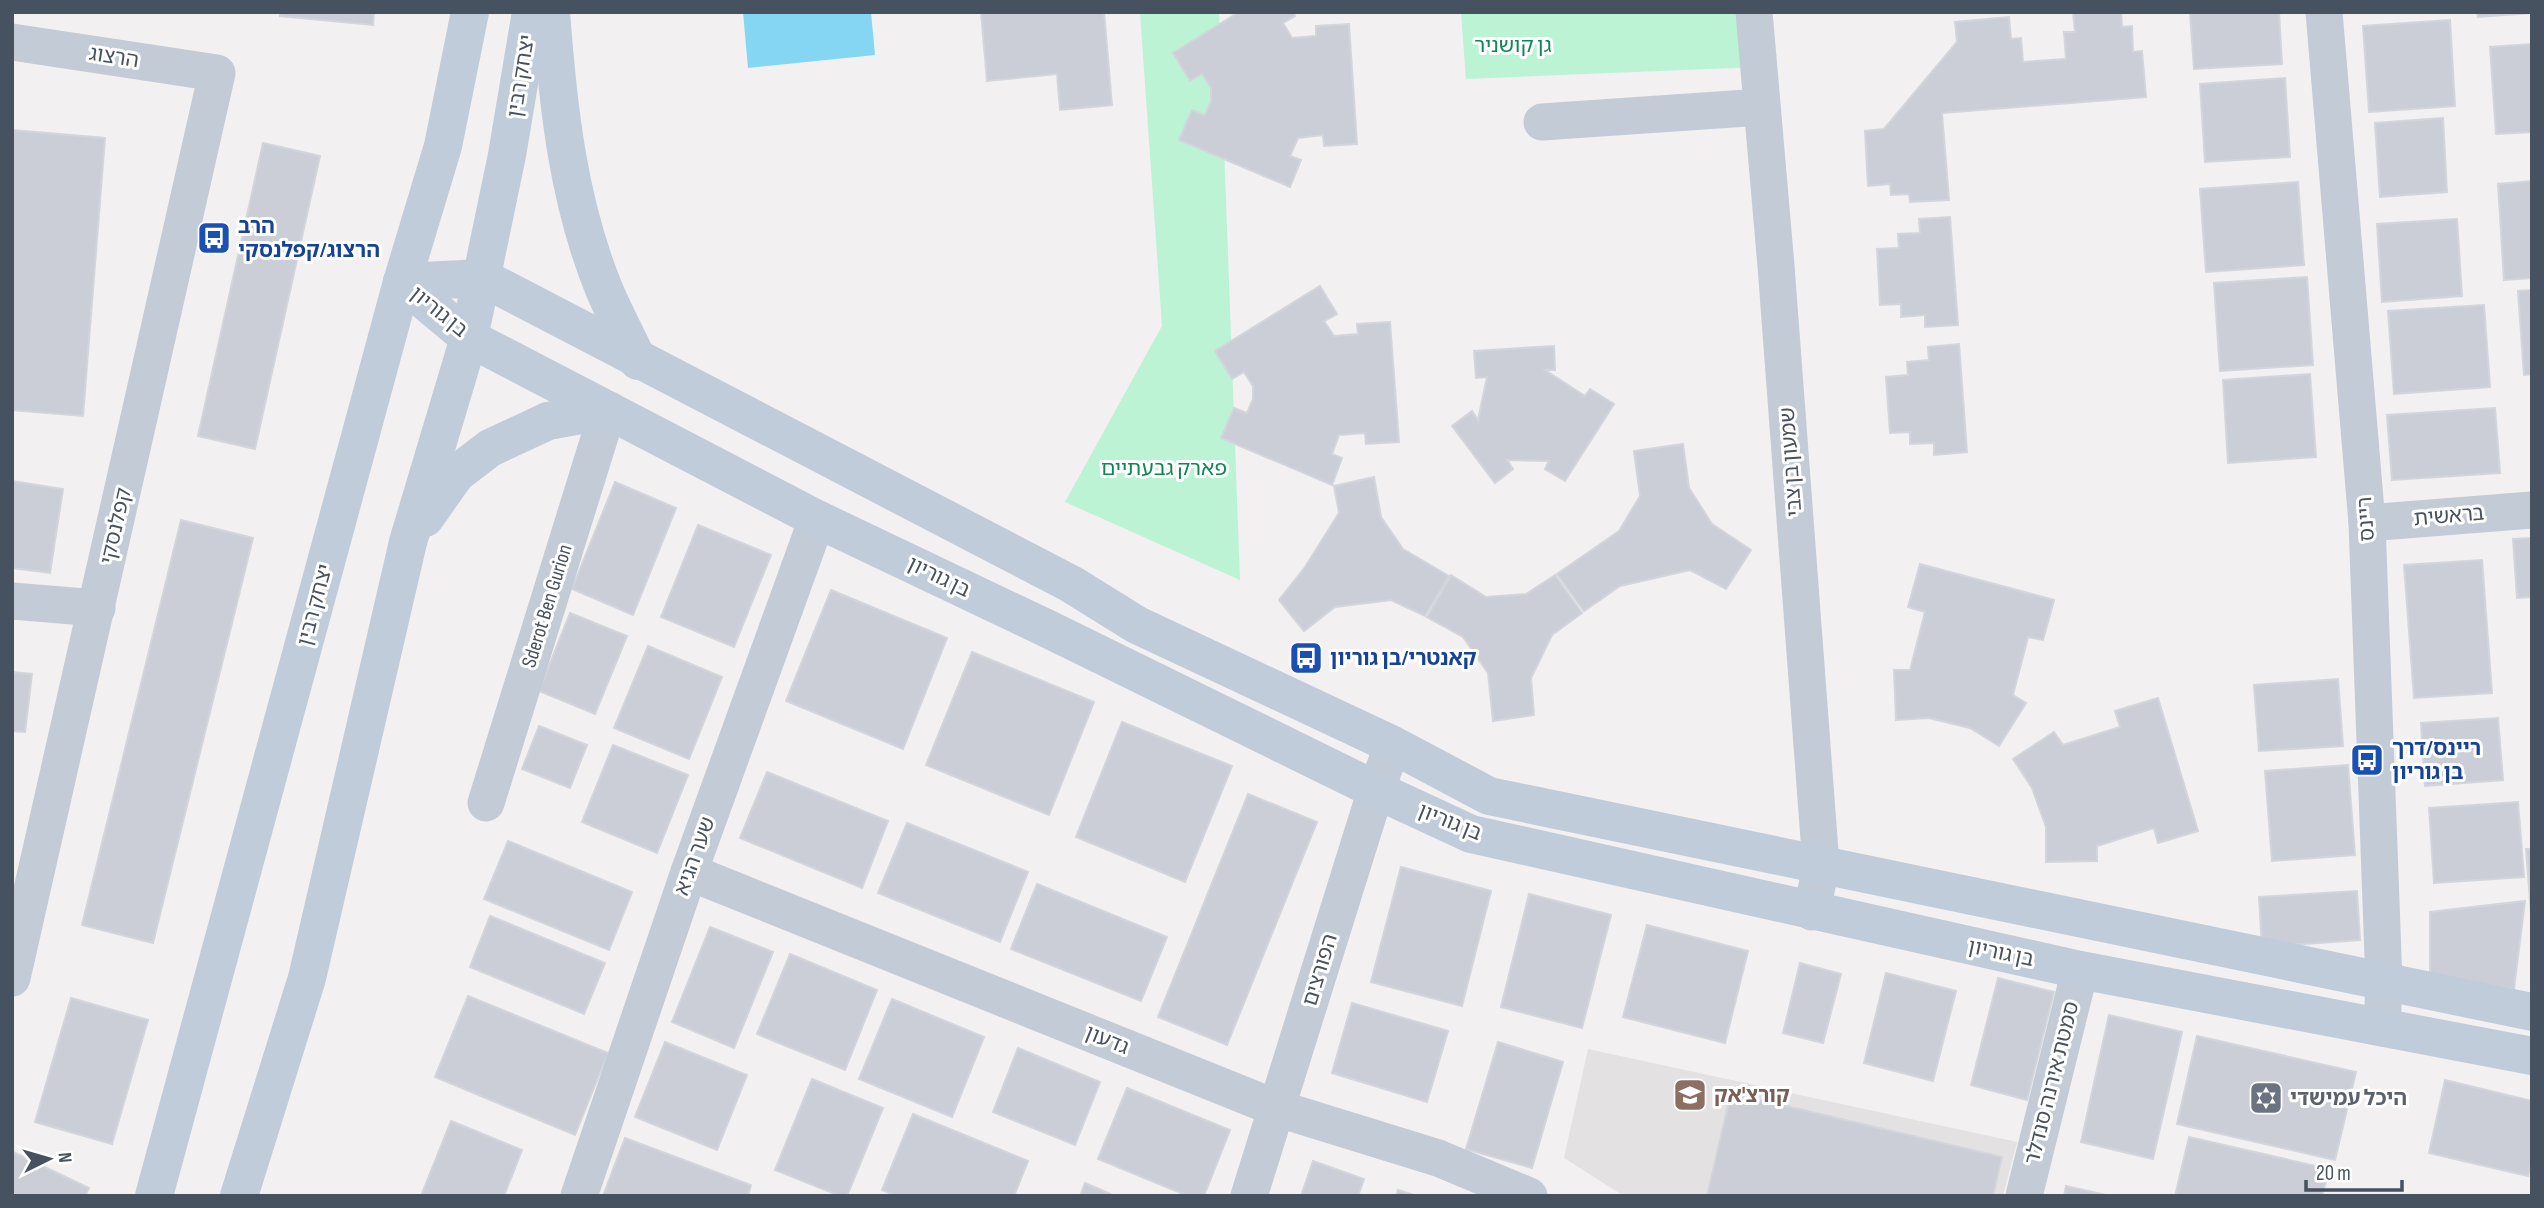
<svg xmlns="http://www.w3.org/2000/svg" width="2544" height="1208" viewBox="0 0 2544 1208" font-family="'Sofia Sans Condensed','Noto Sans Hebrew',sans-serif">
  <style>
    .education { fill: #e3e1e2 }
    .park { fill: #bbf3d4 }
    .water { fill: #85d6f3 }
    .building { fill: #cbced6; stroke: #d3d5dc; stroke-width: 2 }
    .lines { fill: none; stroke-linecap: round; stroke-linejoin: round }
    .street { stroke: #c2cbd6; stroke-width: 37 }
    .secondary { stroke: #c1ccda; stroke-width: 38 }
    .labels { text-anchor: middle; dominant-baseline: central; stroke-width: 6; stroke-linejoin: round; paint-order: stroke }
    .park-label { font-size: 21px; fill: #108753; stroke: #fff }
    .street-label { font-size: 21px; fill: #46525f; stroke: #fff }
    .transit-label { font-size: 21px; font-weight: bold; fill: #164399; stroke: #fff; text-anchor: start }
    .education-label { font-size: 21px; font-weight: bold; fill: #785e54; stroke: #fff; text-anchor: start }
    .worship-label { font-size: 21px; font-weight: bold; fill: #5b616d; stroke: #fff; text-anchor: start }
  </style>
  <rect width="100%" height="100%" fill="#f2f0f0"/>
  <polygon class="education" points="1588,1049 2017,1142 2003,1196 1624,1196 1564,1158"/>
  <g class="park">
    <polygon points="1140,12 1219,12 1240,580 1065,502 1162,326"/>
    <polygon points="1461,12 1753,12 1758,67 1466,79"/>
  </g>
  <polygon class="water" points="743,12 871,12 875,55 748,68"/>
  <g class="building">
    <polygon points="280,12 374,12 373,25 280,16"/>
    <polygon points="981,12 1104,12 1112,105 1060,110 1057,74 987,81"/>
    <polygon points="1239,12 1293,12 1295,16 1283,23 1292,38 1316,36 1316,26 1349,24 1357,144 1324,146 1323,135 1298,138 1290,156 1301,160 1290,187 1179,140 1192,110 1205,115 1211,101 1211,88 1202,74 1190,81 1173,53"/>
    <polygon points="2073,12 2121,12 2122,27 2132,26 2133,52 2142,51 2146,97 1942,113 1949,200 1910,202 1909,194 1891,195 1890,184 1868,186 1865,131 1884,129 1957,42 1955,22 2009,17 2011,39 2021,38 2023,62 2066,59 2064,32 2075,32"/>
    <polygon points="2190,12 2279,12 2282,64 2194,69"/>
    <polygon points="2477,12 2532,12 2532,13 2478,17"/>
    <polygon points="2450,20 2455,106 2369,112 2363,26"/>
    <polygon points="2532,44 2532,132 2496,134 2490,47"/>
    <polygon points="2285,78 2290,157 2205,162 2200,84"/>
    <polygon points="2443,118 2447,192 2380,197 2375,123"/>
    <polygon points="12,130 105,138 83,416 12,410"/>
    <polygon points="263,143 320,156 255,449 198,436"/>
    <polygon points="2532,181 2532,278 2504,280 2498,184"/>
    <polygon points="2298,182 2304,265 2206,272 2200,189"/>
    <polygon points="1950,217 1958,325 1925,327 1925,315 1901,317 1901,304 1880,305 1877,249 1899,248 1898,234 1920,233 1919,219"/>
    <polygon points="2457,219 2462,296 2382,302 2377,224"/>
    <polygon points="2307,277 2313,365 2220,371 2214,283"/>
    <polygon points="1320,286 1337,314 1324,321 1334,336 1358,334 1357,324 1390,322 1399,442 1366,444 1365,433 1339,435 1332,454 1342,458 1332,485 1221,438 1234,408 1247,413 1253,399 1253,386 1244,372 1232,379 1215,351"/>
    <polygon points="2532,290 2532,374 2524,375 2518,291"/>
    <polygon points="2484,305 2490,387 2394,394 2388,311"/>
    <polygon points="1959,344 1967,452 1934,455 1934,443 1910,444 1910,432 1890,433 1886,377 1908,375 1907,362 1929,360 1928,347"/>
    <polygon points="1554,346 1555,370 1545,370 1585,396 1590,389 1614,404 1565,481 1545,469 1549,461 1507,460 1513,469 1495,483 1452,426 1472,411 1478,420 1487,377 1476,378 1474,351"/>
    <polygon points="2310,374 2316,457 2228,463 2223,380"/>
    <polygon points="2495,408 2500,473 2392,480 2387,415"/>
    <polygon points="1683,444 1689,488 1712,524 1751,550 1726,589 1690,570 1620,586 1584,611 1557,574 1619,531 1640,496 1634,451"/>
    <polygon points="1374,477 1381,517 1403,549 1449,576 1425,616 1391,600 1335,607 1304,631 1279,600 1305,567 1339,513 1334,486"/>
    <polygon points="12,481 63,489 50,573 12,568"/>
    <polygon points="615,482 676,508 633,615 572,589"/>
    <polygon points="181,520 253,538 153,943 82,925"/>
    <polygon points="698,525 771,555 734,647 661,617"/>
    <polygon points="2532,538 2532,597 2517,598 2513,539"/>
    <polygon points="2482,560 2492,693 2414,698 2404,565"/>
    <polygon points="1920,564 2054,600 2043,640 2028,637 2013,695 2026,703 1999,746 1970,728 1929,718 1896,720 1894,670 1910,670 1925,612 1908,607"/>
    <polygon points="1451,575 1486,597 1526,594 1555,575 1582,613 1552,635 1531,678 1534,715 1493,721 1488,673 1463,637 1427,617"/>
    <polygon points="831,590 947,638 903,749 786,701"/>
    <polygon points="570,613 627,636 595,714 539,691"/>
    <polygon points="648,646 722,677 689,759 614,728"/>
    <polygon points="972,652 1094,702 1049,815 926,765"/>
    <polygon points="12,672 32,674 25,732 12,731"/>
    <polygon points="2338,679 2343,746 2259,751 2254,685"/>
    <polygon points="2158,698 2198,831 2158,843 2154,828 2097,846 2097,861 2046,862 2046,827 2032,788 2013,759 2054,732 2063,745 2120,727 2115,711"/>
    <polygon points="2498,718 2503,780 2425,786 2421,723"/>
    <polygon points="1122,722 1232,766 1185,882 1076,837"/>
    <polygon points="539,726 587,745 570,788 522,769"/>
    <polygon points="613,745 688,775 657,853 582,822"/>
    <polygon points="2348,765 2355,855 2272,861 2265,771"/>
    <polygon points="767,772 888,821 862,888 740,838"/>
    <polygon points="1248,794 1317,822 1227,1045 1158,1017"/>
    <polygon points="2518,802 2524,877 2434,883 2429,808"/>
    <polygon points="907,823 1028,872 1000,942 878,893"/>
    <polygon points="508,841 632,892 609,950 484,899"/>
    <polygon points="2526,849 2532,849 2532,927"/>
    <polygon points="1401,867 1491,891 1462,1006 1371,982"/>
    <polygon points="1037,884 1167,937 1141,1001 1011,949"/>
    <polygon points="2357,891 2360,940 2262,947 2259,897"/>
    <polygon points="1529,894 1611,915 1582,1028 1501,1007"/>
    <polygon points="2525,901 2514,989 2430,978 2430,912"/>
    <polygon points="490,916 605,963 584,1014 470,967"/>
    <polygon points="1647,925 1748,951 1725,1043 1623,1017"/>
    <polygon points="710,927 773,952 734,1048 672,1022"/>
    <polygon points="790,954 877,990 845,1070 757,1034"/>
    <polygon points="1800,963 1841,974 1823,1043 1783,1033"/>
    <polygon points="1886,973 1956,991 1933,1081 1864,1063"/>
    <polygon points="1998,978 2054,992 2027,1100 1971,1085"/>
    <polygon points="468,996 608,1053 575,1135 435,1077"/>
    <polygon points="71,998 148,1020 112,1144 35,1122"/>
    <polygon points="892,999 984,1037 952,1117 859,1079"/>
    <polygon points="1352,1003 1448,1031 1427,1102 1332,1073"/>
    <polygon points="2109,1015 2182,1032 2153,1159 2081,1142"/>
    <polygon points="2197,1036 2356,1072 2335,1160 2177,1124"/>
    <polygon points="665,1042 747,1075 717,1150 635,1117"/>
    <polygon points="1498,1042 1563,1062 1532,1168 1466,1149"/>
    <polygon points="1018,1048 1100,1082 1075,1145 993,1112"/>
    <polygon points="812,1079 883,1108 847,1196 840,1196 775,1170"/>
    <polygon points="2445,1080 2532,1101 2532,1160 2528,1176 2429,1153"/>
    <polygon points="1127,1088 1230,1130 1204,1196 1188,1196 1098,1159"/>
    <polygon points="1731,1093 2002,1157 1993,1196 1707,1196"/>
    <polygon points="913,1114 1028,1161 1014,1196 896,1196 882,1190"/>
    <polygon points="451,1121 522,1150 504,1196 421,1196"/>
    <polygon points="2189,1137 2329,1169 2322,1196 2175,1196"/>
    <polygon points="625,1138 751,1185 748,1196 603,1196"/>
    <polygon points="13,1152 89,1188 85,1196 12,1196"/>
    <polygon points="1313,1161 1364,1179 1358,1196 1301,1196"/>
    <polygon points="1085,1183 1115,1196 1080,1196"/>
    <polygon points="2066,1186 2110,1196 2064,1196"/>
    <polygon points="1398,1190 1417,1196 1396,1196"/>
  </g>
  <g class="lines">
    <g class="street">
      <polyline points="1754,12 1776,266 1821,865 1812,912"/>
      <polyline points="2324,12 2367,523 2384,983 2382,1028"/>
      <polyline points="12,42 217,73 12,978"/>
      <polyline points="1542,122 1762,107"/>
      <polyline points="2367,523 2532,510"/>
      <polyline points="12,601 97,608"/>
      <polyline points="486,803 608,410"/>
      <polyline points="689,872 1276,1108 1438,1158 1529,1196"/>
      <polyline points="579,1196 689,872 817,519"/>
      <polyline points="1249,1196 1376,790 1393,745"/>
      <polyline points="2024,1196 2080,970"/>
    </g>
    <g class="secondary">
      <path d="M551,12C558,106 568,201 604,289C614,313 627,337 638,361"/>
      <polyline points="402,282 469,338 817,519 1046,628 1376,790 1471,834 2080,970 2532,1056"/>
      <polyline points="402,282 483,278 1071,584 1137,625 1393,745 1489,796 2532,1012"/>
      <polyline points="425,518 456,474 490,448 548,421 608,410"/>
      <polyline points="154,1196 402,282 443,146 470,12"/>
      <polyline points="239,1196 307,978 408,542 469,338 507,155 531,12"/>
    </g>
  </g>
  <defs>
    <symbol id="bus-square" viewBox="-11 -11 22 22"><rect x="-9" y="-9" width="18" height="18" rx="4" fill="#1a4fb4" stroke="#fff"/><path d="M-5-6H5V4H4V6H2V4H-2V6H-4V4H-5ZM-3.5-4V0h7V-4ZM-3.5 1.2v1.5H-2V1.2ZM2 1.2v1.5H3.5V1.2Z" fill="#fff"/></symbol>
    <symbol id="school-square" viewBox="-11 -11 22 22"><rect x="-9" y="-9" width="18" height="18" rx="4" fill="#8d6e63" stroke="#fff"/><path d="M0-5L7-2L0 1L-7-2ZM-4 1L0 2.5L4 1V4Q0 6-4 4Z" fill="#fff"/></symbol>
    <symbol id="synagogue-square" viewBox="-11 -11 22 22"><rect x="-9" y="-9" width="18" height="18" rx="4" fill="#6b7280" stroke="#fff"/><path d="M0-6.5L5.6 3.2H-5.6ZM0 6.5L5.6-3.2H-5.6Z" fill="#fff"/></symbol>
  </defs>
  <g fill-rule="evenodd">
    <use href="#bus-square" x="195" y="219" width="38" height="38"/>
    <use href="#bus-square" x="1287" y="639" width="38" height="38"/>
    <use href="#bus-square" x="2348" y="741" width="38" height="38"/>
    <use href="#school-square" x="1671" y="1076" width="38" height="38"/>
    <use href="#synagogue-square" x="2247" y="1079" width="38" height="38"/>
  </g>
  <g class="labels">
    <g class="park-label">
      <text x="1513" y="45">גן קושניר</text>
      <text x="1164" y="468">פארק גבעתיים</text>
    </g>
    <g class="street-label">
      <text transform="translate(114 57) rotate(9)">הרצוג</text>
      <text transform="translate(521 76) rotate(-81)">יצחק רבין</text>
      <text transform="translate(439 312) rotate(39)">בן גוריון</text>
      <text transform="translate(1791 462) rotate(-94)">שמעון בן צבי</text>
      <text transform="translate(2449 516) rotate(-5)">בראשית</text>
      <text transform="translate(2366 519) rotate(-94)">ריינס</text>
      <text transform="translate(116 526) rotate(-77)">קפלנסקי</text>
      <text transform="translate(939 577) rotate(26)">בן גוריון</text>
      <text transform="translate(315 605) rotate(-75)">יצחק רבין</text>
      <text transform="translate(547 606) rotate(-73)">Sderot Ben Gurion</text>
      <text transform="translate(1450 822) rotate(22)">בן גוריון</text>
      <text transform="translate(695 856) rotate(-70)">שער הגיא</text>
      <text transform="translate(2001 953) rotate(12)">בן גוריון</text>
      <text transform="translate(1320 970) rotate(-73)">הפורצים</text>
      <text transform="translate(1107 1040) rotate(22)">גדעון</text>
      <text transform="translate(2052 1083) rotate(-76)">סמטת אירנה סנדלר</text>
    </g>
    <g class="transit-label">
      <text x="238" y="226">הרב<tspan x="238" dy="24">הרצוג/קפלנסקי</tspan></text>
      <text x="1330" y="658">קאנטרי/בן גוריון</text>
      <text x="2392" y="748">ריינס/דרך<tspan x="2392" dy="24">בן גוריון</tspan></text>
    </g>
    <g class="education-label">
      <text x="1714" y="1095">קורצ'אק</text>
    </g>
    <g class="worship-label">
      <text x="2290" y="1098">היכל עמישדי</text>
    </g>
  </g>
  <rect width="2544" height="1208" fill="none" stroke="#46525f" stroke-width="28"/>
  <g transform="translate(49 1159) rotate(85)" stroke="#ffffff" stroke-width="5" paint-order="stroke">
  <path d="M0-5L12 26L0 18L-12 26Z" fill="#46525f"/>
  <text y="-10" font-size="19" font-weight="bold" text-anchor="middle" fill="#46525f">N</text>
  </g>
  <path d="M2306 1180v10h96v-10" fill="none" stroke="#46525f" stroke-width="3.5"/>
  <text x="2316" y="1180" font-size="21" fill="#46525f" stroke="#ffffff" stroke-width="5" paint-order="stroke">20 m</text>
</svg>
